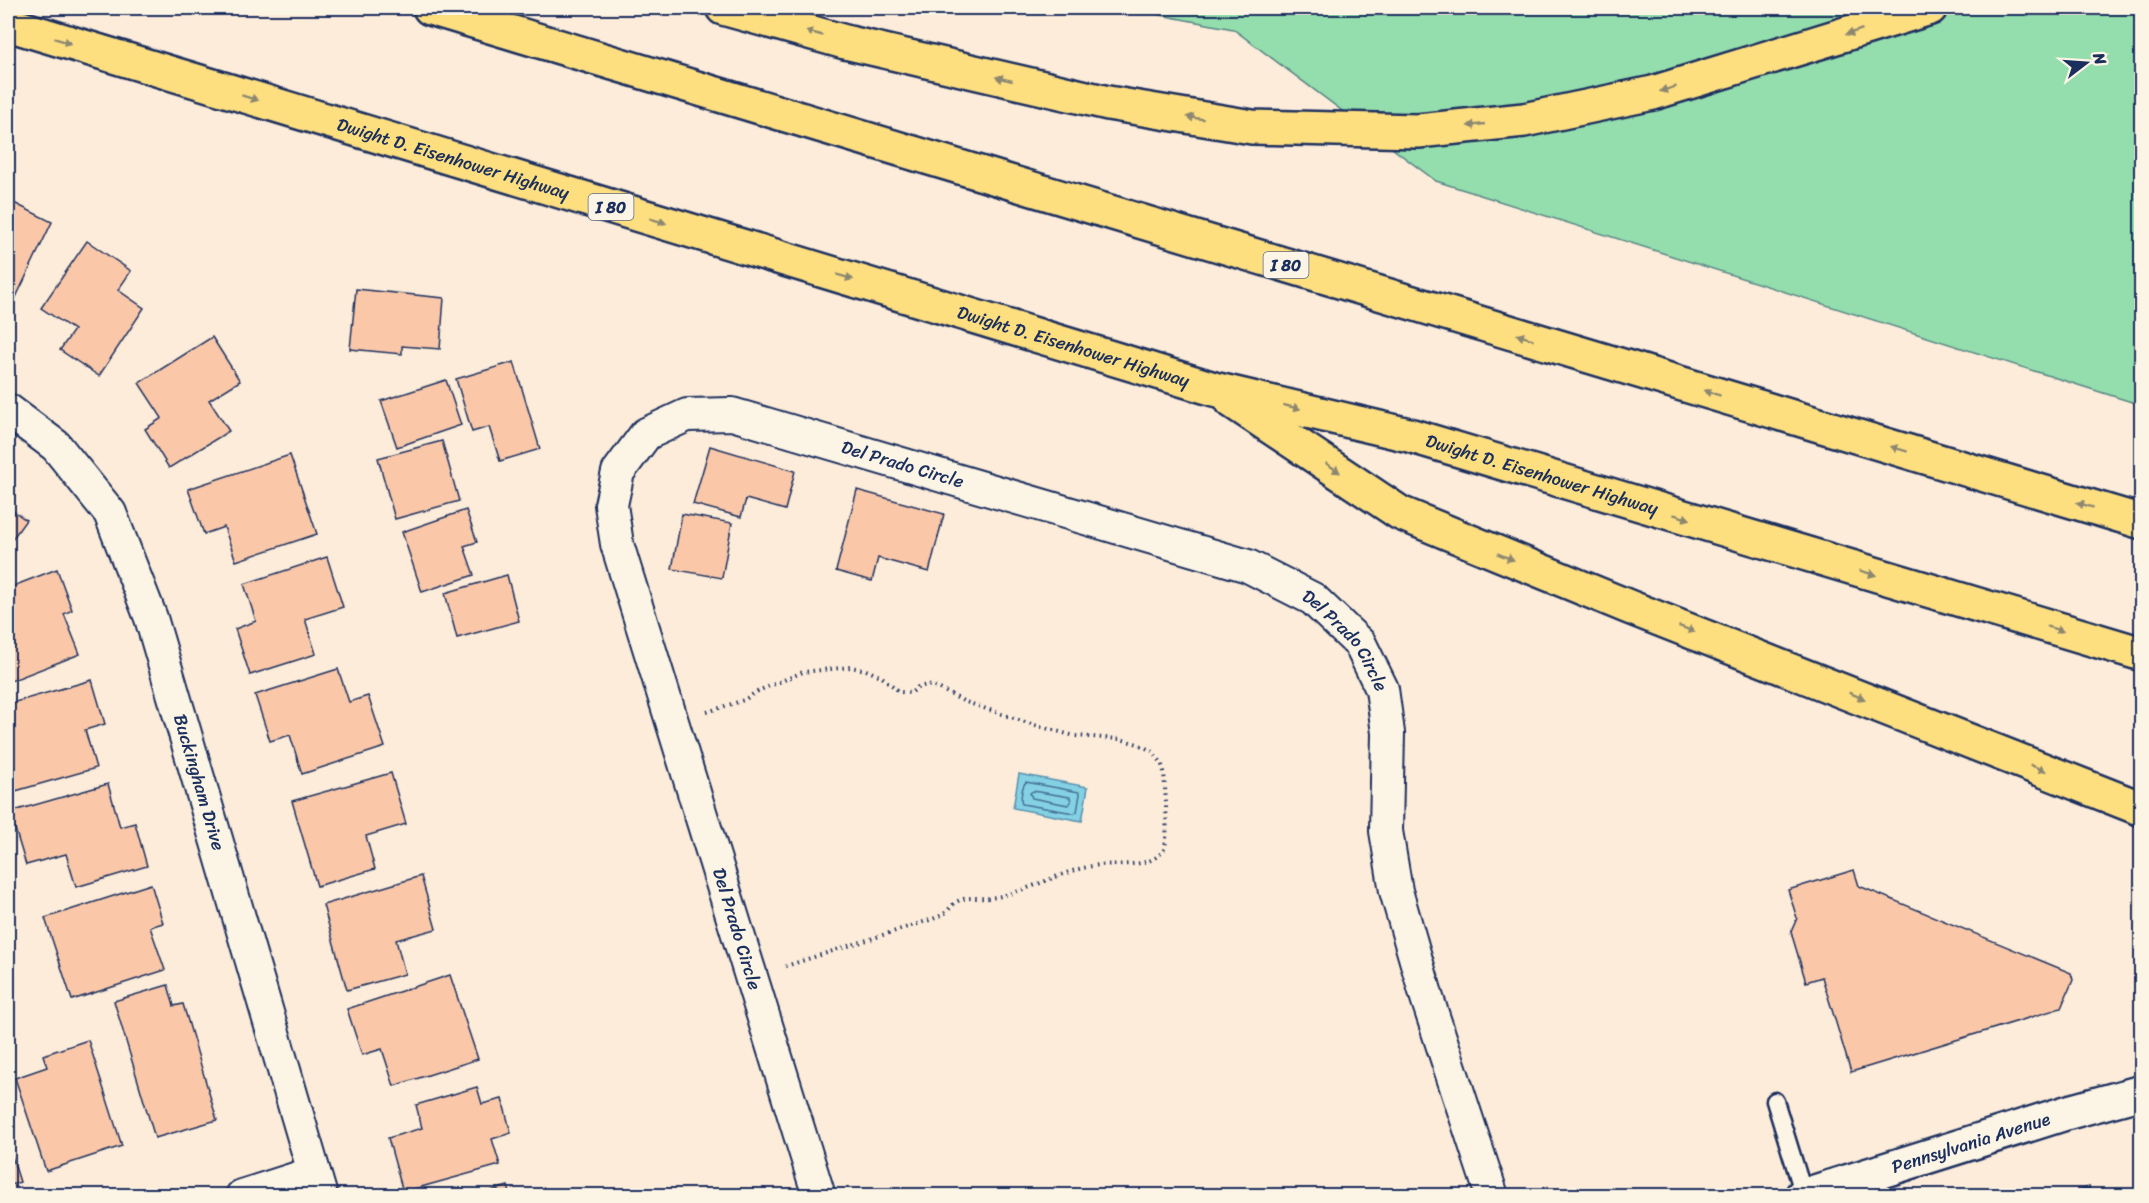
<svg xmlns="http://www.w3.org/2000/svg" width="2149" height="1203" viewBox="0 0 2149 1203" font-family="Sriracha,sans-serif">
  <style>
    .green { fill: #94ddad; stroke: #588686; stroke-width: 1.5 }
    .water { fill: #84d1e4; stroke: #5a90ae; stroke-width: 1.5 }
    .lines { fill: none; stroke-linecap: round; stroke-linejoin: round }
    .shore { stroke: #457094; stroke-width: 1.5 }
    .building { fill: #fac8a9; stroke: #1b2f5e; stroke-width: 1.5 }
    .lane-casing { stroke: #1b2f5e; stroke-width: 21 }
    .street-casing { stroke: #1b2f5e; stroke-width: 36 }
    .secondary-casing { stroke: #1b2f5e; stroke-width: 38 }
    .highway-casing { stroke: #1b2f5e; stroke-width: 38 }
    .path { stroke: #1b2f5e; stroke-width: 4; stroke-dasharray: 1.5 4.5; stroke-linecap: butt }
    .lane { stroke: #fcf5e5; stroke-width: 16 }
    .street { stroke: #fcf5e5; stroke-width: 32 }
    .secondary { stroke: #fcf5e5; stroke-width: 33 }
    .highway { stroke: #fedf80; stroke-width: 33 }
    .oneway { fill: #8c876f }
    .labels { text-anchor: middle; dominant-baseline: central; stroke-width: 5; stroke-linejoin: round; paint-order: stroke }
    .shield { fill: #fcf5e5; stroke: #5e6a86; stroke-width: 1.5 }
    .shield-label { font-size: 16px; font-weight: bold; fill: #1b2f5e }
    .street-label { font-size: 18px; fill: #1b2f5e; stroke: #fcf5e5 }
  </style>
  <rect width="100%" height="100%" fill="#fcecd9"/>
  <filter id="ink" filterUnits="userSpaceOnUse"><feTurbulence type="fractalNoise" baseFrequency=".0167" numOctaves="2"/><feDisplacementMap in="SourceGraphic" scale="12" xChannelSelector="R" yChannelSelector="G"/><feConvolveMatrix kernelMatrix="1 2 1 2 8 2 1 2 1" color-interpolation-filters="sRGB"/></filter>
  <g filter="url(#ink)">
    <polygon class="green" points="1124,8 2141,8 2141,405 1436,181 1233,29"/>
    <polygon class="water" points="1019,774 1088,787 1082,821 1013,808"/>
    <g class="lines">
      <g class="shore">
        <path d="M1026,782L1079,792L1080,794L1077,812L1074,813L1022,804C1020,799 1022,786 1026,782Z"/>
        <polygon points="1033,791 1070,797 1071,802 1068,805 1032,798 1030,793"/>
      </g>
    </g>
    <g class="building">
      <polygon points="8,200 52,222 8,314"/>
      <polygon points="87,241 131,271 118,290 144,308 99,376 60,350 74,330 41,308"/>
      <polygon points="356,289 444,298 440,349 402,346 402,354 350,349"/>
      <polygon points="212,337 240,381 209,400 229,431 169,468 145,429 162,418 139,383"/>
      <polygon points="514,362 540,449 500,461 489,427 472,432 456,379"/>
      <polygon points="446,380 461,425 397,447 381,401"/>
      <polygon points="442,441 459,501 395,519 378,458"/>
      <polygon points="710,446 795,471 785,510 746,499 741,517 693,504"/>
      <polygon points="290,455 317,534 236,561 224,527 204,534 188,489"/>
      <polygon points="857,490 944,514 929,572 878,558 872,581 836,571"/>
      <polygon points="8,507 26,520 8,545"/>
      <polygon points="466,510 477,542 464,546 474,575 422,592 402,532"/>
      <polygon points="682,514 732,523 722,578 672,569"/>
      <polygon points="327,557 343,607 305,619 316,654 250,675 235,629 256,621 244,584"/>
      <polygon points="57,569 72,610 64,614 80,654 8,682 8,588"/>
      <polygon points="507,575 519,621 457,638 445,593"/>
      <polygon points="338,669 349,702 368,696 385,747 302,774 290,735 270,741 255,695"/>
      <polygon points="92,680 105,724 85,730 96,768 12,792 8,776 8,739 11,738 8,725 8,704"/>
      <polygon points="391,773 406,824 366,836 375,869 317,886 292,801"/>
      <polygon points="108,784 120,827 135,823 147,866 76,887 66,854 26,865 10,812"/>
      <polygon points="1854,870 1859,886 2071,973 2073,980 2061,1008 1851,1072 1822,977 1806,982 1791,932 1797,918 1788,890"/>
      <polygon points="421,876 436,929 396,940 405,974 347,990 323,905"/>
      <polygon points="151,884 163,923 150,927 165,970 72,1000 45,918"/>
      <polygon points="450,975 478,1059 394,1086 382,1049 362,1055 347,1009"/>
      <polygon points="168,985 174,1006 183,1004 217,1120 155,1138 114,1001"/>
      <polygon points="88,1040 122,1146 46,1171 15,1078 47,1067 43,1055"/>
      <polygon points="477,1087 482,1104 502,1099 511,1133 492,1139 500,1165 403,1192 388,1138 422,1128 416,1105"/>
      <polygon points="8,1144 20,1182 8,1186"/>
      <polygon points="508,1186 511,1196 474,1196"/>
      <polygon points="2089,1187 2091,1196 2061,1196"/>
    </g>
    <g class="lines">
      <defs>
        <polyline id="lane" points="1775,1101 1804,1195"/>
        <g id="street">
          <path id="s1" d="M8,410L56,446L110,513L151,618L321,1196"/>
          <polyline points="242,1196 314,1173"/>
          <path id="s2" d="M819,1196L617,544L611,505L618,472L646,434L687,415L732,414L1248,566L1313,599L1360,644L1382,689L1388,733L1386,831L1396,891L1427,998L1492,1196"/>
        </g>
        <g id="secondary">
          <path id="s3" d="M1802,1196L2069,1112L2142,1092"/>
        </g>
        <g id="highway">
          <polyline points="430,8 2142,522"/>
          <polyline points="723,8 845,42 1108,103 1252,127 1418,131 1524,120 1653,93 1930,8"/>
          <path id="s4" d="M8,24L1214,389L1409,435L2142,654"/>
          <polyline points="1232,401 1400,513 1629,607 2142,809"/>
        </g>
      </defs>
      <use href="#lane" class="lane-casing"/>
      <use href="#street" class="street-casing"/>
      <use href="#secondary" class="secondary-casing"/>
      <use href="#highway" class="highway-casing"/>
      <path class="path" d="M707,712L744,700L758,691L803,672L850,667L866,670L882,677L900,692L911,693L918,687L927,685L938,688L963,701L1034,725L1075,736L1120,739L1138,744L1152,751L1161,762L1164,772C1165,786 1169,840 1164,849C1152,869 1120,863 1100,865C1061,869 1029,893 990,898C980,899 967,896 958,901C952,904 950,909 945,913C942,916 937,917 933,919L786,966"/>
      <use href="#lane" class="lane"/>
      <use href="#street" class="street"/>
      <use href="#secondary" class="secondary"/>
      <use href="#highway" class="highway"/>
    </g>
    <defs><path id="oneway-solid" d="M-6-.8H1V-3.2L6.5 0L1 3.2V.8H-6Z" transform="scale(1.5)"/></defs>
    <g class="oneway">
      <use href="#oneway-solid" transform="translate(1854 32) rotate(162)"/>
      <use href="#oneway-solid" transform="translate(814 33) rotate(-164)"/>
      <use href="#oneway-solid" transform="translate(63 41) rotate(17)"/>
      <use href="#oneway-solid" transform="translate(1004 79) rotate(-167)"/>
      <use href="#oneway-solid" transform="translate(1668 89) rotate(163)"/>
      <use href="#oneway-solid" transform="translate(250 98) rotate(17)"/>
      <use href="#oneway-solid" transform="translate(1195 118) rotate(-171)"/>
      <use href="#oneway-solid" transform="translate(1476 125) rotate(174)"/>
      <use href="#oneway-solid" transform="translate(658 221) rotate(17)"/>
      <use href="#oneway-solid" transform="translate(845 277) rotate(17)"/>
      <use href="#oneway-solid" transform="translate(1525 337) rotate(-163)"/>
      <use href="#oneway-solid" transform="translate(1712 393) rotate(-163)"/>
      <use href="#oneway-solid" transform="translate(1292 407) rotate(13)"/>
      <use href="#oneway-solid" transform="translate(1899 449) rotate(-163)"/>
      <use href="#oneway-solid" transform="translate(1333 468) rotate(34)"/>
      <use href="#oneway-solid" transform="translate(2085 505) rotate(-163)"/>
      <use href="#oneway-solid" transform="translate(1682 517) rotate(17)"/>
      <use href="#oneway-solid" transform="translate(1506 557) rotate(22)"/>
      <use href="#oneway-solid" transform="translate(1868 573) rotate(17)"/>
      <use href="#oneway-solid" transform="translate(1687 629) rotate(21)"/>
      <use href="#oneway-solid" transform="translate(2055 629) rotate(17)"/>
      <use href="#oneway-solid" transform="translate(1857 696) rotate(22)"/>
      <use href="#oneway-solid" transform="translate(2038 768) rotate(22)"/>
    </g>
  </g>
  <g class="labels">
    <g class="shield">
      <rect x="588.5" y="194" width="45" height="26" rx="4.5"/>
      <rect x="1263.5" y="252" width="45" height="26" rx="4.5"/>
    </g>
    <g class="shield-label">
      <text x="611" y="207">I 80</text>
      <text x="1286" y="265">I 80</text>
    </g>
    <g class="street-label">
      <text stroke="none"><textPath href="#s4" startOffset="465">Dwight D. Eisenhower Highway</textPath></text>
      <text stroke="none"><textPath href="#s4" startOffset="1113">Dwight D. Eisenhower Highway</textPath></text>
      <text stroke="none"><textPath href="#s2" startOffset="1071">Del Prado Circle</textPath></text>
      <text stroke="none"><textPath href="#s4" startOffset="1599">Dwight D. Eisenhower Highway</textPath></text>
      <text stroke="none"><textPath href="#s2" startOffset="1557">Del Prado Circle</textPath></text>
      <text stroke="none"><textPath href="#s1" startOffset="430">Buckingham Drive</textPath></text>
      <text transform="translate(737 929) rotate(73)">Del Prado Circle</text>
      <text stroke="none"><textPath href="#s3" startOffset="177">Pennsylvania Avenue</textPath></text>
    </g>
  </g>
  <rect width="2149" height="1203" fill="none" stroke="#fcf5e5" stroke-width="30"/>
  <rect x="15" y="15" width="2119" height="1173" fill="none" stroke="#1b2f5e" stroke-width="2" filter="url(#ink)"/>
  <g transform="translate(2086 63) rotate(73)" stroke="#fcf5e5" stroke-width="4.5" paint-order="stroke">
  <path d="M0-4.5L10 22L0 15L-10 22Z" fill="#1b2f5e"/>
  <text y="-9" font-size="16" font-weight="bold" text-anchor="middle" fill="#1b2f5e">N</text>
  </g>
</svg>
